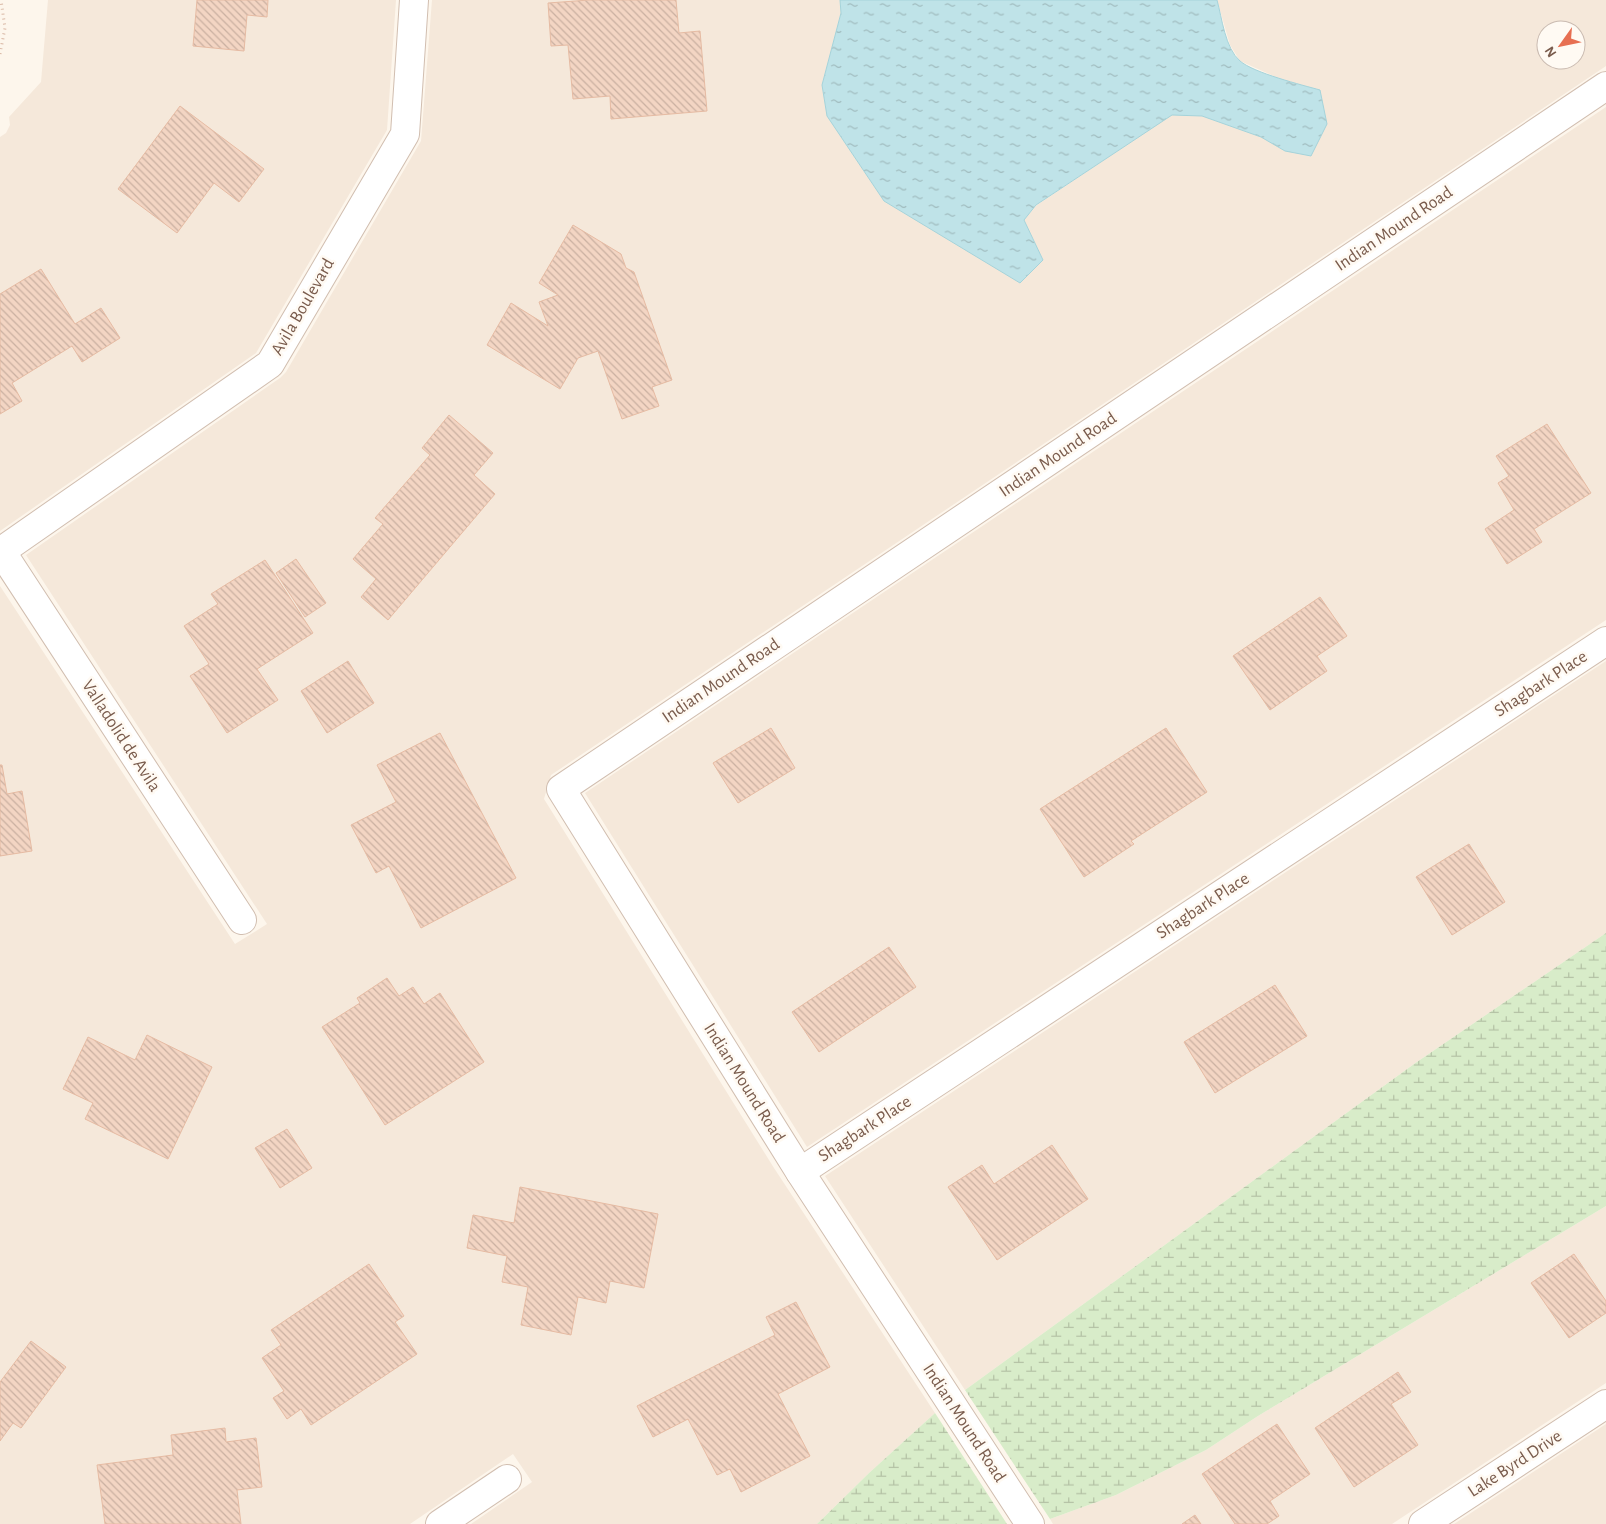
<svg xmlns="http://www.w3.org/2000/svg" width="1606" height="1524" viewBox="0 0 1606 1524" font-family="'Alegreya Sans',sans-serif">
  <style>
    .residential { fill: #f5e8da; fill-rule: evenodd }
    .wetland { fill: url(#wetland-marsh) }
    .water { fill: url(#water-ripples); stroke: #a5d3da }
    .building { fill: url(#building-back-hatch); stroke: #e6bba3 }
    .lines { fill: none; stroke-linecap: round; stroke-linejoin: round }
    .minor-casing { stroke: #d1beb0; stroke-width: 30 }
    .path { stroke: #d9b8a5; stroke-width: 3; stroke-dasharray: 1 4; stroke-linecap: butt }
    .minor { stroke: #fff; stroke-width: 28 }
    .labels { text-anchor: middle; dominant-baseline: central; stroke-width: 5; stroke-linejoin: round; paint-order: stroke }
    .street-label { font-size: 18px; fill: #7a5c4d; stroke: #fffaf3 }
  </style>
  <defs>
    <pattern id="wetland-marsh" width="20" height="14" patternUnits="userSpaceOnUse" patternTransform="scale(1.25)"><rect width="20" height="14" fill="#d8ecc9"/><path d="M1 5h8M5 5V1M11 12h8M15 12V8" fill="none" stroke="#b4c2a5"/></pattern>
    <pattern id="water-ripples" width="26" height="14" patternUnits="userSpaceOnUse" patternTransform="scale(1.25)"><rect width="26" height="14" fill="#bfe3e8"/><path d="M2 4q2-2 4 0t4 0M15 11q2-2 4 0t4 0" fill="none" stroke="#a0bbbe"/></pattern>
    <pattern id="building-back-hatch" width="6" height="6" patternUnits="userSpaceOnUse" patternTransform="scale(1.25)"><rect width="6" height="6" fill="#f3d5c3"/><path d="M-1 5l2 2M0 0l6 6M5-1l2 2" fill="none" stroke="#cab0a1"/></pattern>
  </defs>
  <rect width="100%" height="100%" fill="#fdf6ec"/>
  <g class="residential">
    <polygon points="48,0 396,0 387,130 256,353 0,531 0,137 6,133 10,125 9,117 41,82"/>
    <path d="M432,0H840L841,13L822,85L827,116L884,201L1043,260L1024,220L1037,205L1171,115L1202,116L1261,137L1285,151L1278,78L1240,61L1230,45L1217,0H1606V66L551,775L544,799L774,1168L935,1413L869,1473L817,1524H471L532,1482L513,1454L410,1524H0V586L235,944L267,924L26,555L280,378L286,372L421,141ZM1546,30H1576V60H1546Z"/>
    <polygon points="1606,107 1606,620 807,1147 585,793"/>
    <polygon points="1606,661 1606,933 1414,1064 965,1390 825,1176"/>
    <polygon points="1606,1206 1606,1383 1392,1524 1053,1524 1050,1519 1116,1495 1206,1450 1258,1416"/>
    <polygon points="1606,1424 1606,1524 1454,1524"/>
  </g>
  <g class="wetland">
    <polygon points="1606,933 1606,1206 1258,1416 1206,1450 1116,1495 1050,1519 965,1390 1414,1064"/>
    <polygon points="935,1413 1007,1524 817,1524 869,1473"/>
  </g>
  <path class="water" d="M840,0H1217C1222,18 1225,48 1240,61C1254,73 1302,85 1320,90L1327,124L1311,156L1285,151L1261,137L1202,116L1172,115L1036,205L1024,220L1043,260L1020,283L884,201L827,116L822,85L841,13Z"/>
  <g class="building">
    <polygon points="197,0 268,0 267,17 247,15 244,51 193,46"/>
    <polygon points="589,0 676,0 679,33 700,31 707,111 611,119 610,96 573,99 568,45 551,46 548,3"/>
    <polygon points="180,106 264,169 239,202 214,183 177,233 118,189"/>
    <polygon points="573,225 621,254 626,268 634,272 672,380 652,387 659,406 622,419 598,351 578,358 560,389 487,345 511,303 548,326 539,302 558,295 539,283"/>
    <polygon points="41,269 75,324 101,308 120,338 82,362 72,346 12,383 22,401 0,414 0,294"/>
    <polygon points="449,415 493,453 474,475 495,494 388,620 361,597 376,579 353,559 383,524 375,518 430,455 422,448"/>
    <polygon points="1547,424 1591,493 1534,529 1542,542 1507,564 1485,529 1514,510 1498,483 1509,476 1496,456"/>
    <polygon points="296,559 326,603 305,617 276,573"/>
    <polygon points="265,560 313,633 257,669 278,700 227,733 190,676 209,664 184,626 218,604 211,594"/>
    <polygon points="1320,597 1347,636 1317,656 1327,671 1270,710 1233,656"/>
    <polygon points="348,661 374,703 327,733 301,691"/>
    <polygon points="771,728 795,768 738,803 713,763"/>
    <polygon points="1166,728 1207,792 1131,841 1134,844 1084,877 1040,809"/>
    <polygon points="440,733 516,878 421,928 389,866 376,873 351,825 396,802 377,765"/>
    <polygon points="0,765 2,765 7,794 22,791 32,851 0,856"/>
    <polygon points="1469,844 1505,902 1452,935 1416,877"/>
    <polygon points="889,947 916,987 819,1052 792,1012"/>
    <polygon points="387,978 399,996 413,987 424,1004 440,993 484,1062 385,1125 322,1027 360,1003 357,998"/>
    <polygon points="1275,985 1307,1036 1215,1093 1184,1042"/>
    <polygon points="147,1035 212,1067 168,1159 85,1119 93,1103 63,1089 88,1037 135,1060"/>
    <polygon points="287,1129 312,1168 280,1188 255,1148"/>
    <polygon points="1052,1145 1088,1199 997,1260 948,1187 982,1165 994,1184"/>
    <polygon points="520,1187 658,1214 644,1288 610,1281 606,1303 578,1297 571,1335 521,1325 528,1287 502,1282 507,1256 467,1248 473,1215 514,1223"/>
    <polygon points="1574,1254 1606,1301 1606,1313 1569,1338 1531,1283"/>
    <polygon points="369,1264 404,1316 395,1322 417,1354 311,1425 301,1409 287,1419 273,1398 284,1391 262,1358 281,1345 271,1330"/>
    <polygon points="796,1302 830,1367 778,1394 810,1456 741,1492 730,1469 717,1475 688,1419 653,1437 637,1406 775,1335 766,1317"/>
    <polygon points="31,1341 66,1367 21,1428 13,1423 0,1441 0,1382"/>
    <polygon points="1398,1372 1411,1392 1391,1404 1418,1445 1354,1487 1315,1428"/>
    <polygon points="1277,1424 1310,1474 1270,1501 1279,1516 1267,1524 1235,1524 1202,1474"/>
    <polygon points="225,1428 226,1442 256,1438 262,1487 237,1490 241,1524 105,1524 97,1465 173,1455 171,1435"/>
    <polygon points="1195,1515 1201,1524 1182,1524"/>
  </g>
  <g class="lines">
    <defs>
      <g id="minor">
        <polyline points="1,551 242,920"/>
        <polyline points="0,552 270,364 405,134 414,0"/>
        <polyline points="800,1172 1606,641"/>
        <polyline points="440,1524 507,1479"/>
        <polyline points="1030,1524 800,1172 561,789 1606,86"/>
        <polyline points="1423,1524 1606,1404"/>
      </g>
    </defs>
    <use href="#minor" class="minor-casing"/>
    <polyline class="path" points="0,54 5,28 1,0"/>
    <use href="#minor" class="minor"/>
  </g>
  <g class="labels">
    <g class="street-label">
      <text transform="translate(1394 229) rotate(-34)">Indian Mound Road</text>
      <text transform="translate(303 307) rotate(-60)">Avila Boulevard</text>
      <text transform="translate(1058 455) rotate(-34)">Indian Mound Road</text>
      <text transform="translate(721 681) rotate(-34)">Indian Mound Road</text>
      <text transform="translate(1541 684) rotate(-33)">Shagbark Place</text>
      <text transform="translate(121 736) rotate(57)">Valladolid de Avila</text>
      <text transform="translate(1203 906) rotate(-33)">Shagbark Place</text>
      <text transform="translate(744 1083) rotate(58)">Indian Mound Road</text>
      <text transform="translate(865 1129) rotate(-33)">Shagbark Place</text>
      <text transform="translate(964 1423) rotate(57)">Indian Mound Road</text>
      <text transform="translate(1515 1464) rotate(-33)">Lake Byrd Drive</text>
    </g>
  </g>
  <g transform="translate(1561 45) rotate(237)"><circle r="24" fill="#fffaf3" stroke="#cabbb1"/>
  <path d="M0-4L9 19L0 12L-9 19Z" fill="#e76f51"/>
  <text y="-8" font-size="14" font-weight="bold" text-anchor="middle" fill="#7a5c4d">N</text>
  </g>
</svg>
